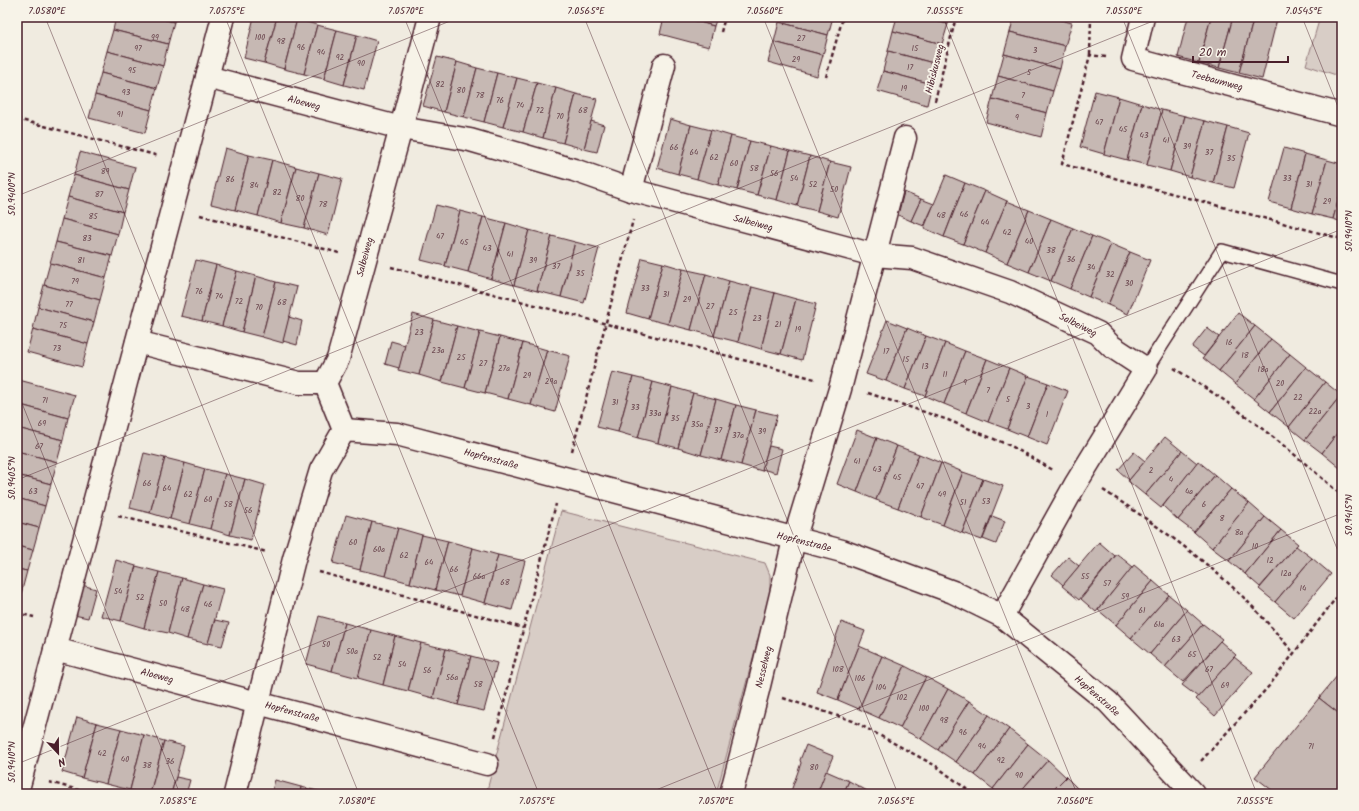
<svg xmlns="http://www.w3.org/2000/svg" width="1359" height="811" viewBox="0 0 1359 811" font-family="Kalam,sans-serif">
  <style>
    .green { fill: #d8cdc6; stroke: #917678 }
    .building { fill: #c6b8b3; stroke: #4a1f2b }
    .lines { fill: none; stroke-linecap: round; stroke-linejoin: round }
    .service-casing { stroke: #4a1f2b; stroke-width: 16 }
    .minor-casing { stroke: #4a1f2b; stroke-width: 25 }
    .path { stroke: #4a1f2b; stroke-width: 2.5; stroke-dasharray: 4 3; stroke-linecap: butt }
    .service { stroke: #f7f3e8; stroke-width: 13 }
    .minor { stroke: #f7f3e8; stroke-width: 22 }
    .ticks { fill: none; stroke: #4a1f2b; stroke-width: 1; stroke-opacity: 0.45 }
    .labels { text-anchor: middle; dominant-baseline: central; stroke-width: 4; stroke-linejoin: round; paint-order: stroke }
    .number-label { font-size: 8px; fill: #69454d }
    .street-label { font-size: 10px; fill: #4a1f2b; stroke: #f7f3e8 }
    .neatline { fill: none; stroke: #4a1f2b; stroke-width: 1.5 }
    .ticks-label { font-size: 10px; text-anchor: middle; fill: #4a1f2b }
  </style>
  <rect width="100%" height="100%" fill="#f0ebe0"/>
  <filter id="ink" filterUnits="userSpaceOnUse"><feTurbulence type="fractalNoise" baseFrequency=".025" numOctaves="2"/><feDisplacementMap in="SourceGraphic" scale="8" xChannelSelector="R" yChannelSelector="G"/><feConvolveMatrix kernelMatrix="1 2 1 2 8 2 1 2 1" color-interpolation-filters="sRGB"/></filter>
  <g filter="url(#ink)">
    <g class="green">
      <polygon points="1320,17 1342,17 1342,77 1306,65"/>
      <polygon points="561,511 765,563 770,575 770,595 716,794 486,794"/>
    </g>
    <g class="building">
      <polygon points="116,17 155,17 174,22 168,44 113,30"/>
      <polygon points="155,17 176,17 174,22"/>
      <polygon points="254,17 277,17 264,63 244,58"/>
      <polygon points="277,17 289,17 297,19 284,69 264,63"/>
      <polygon points="664,17 682,17 714,26 709,47 660,34"/>
      <polygon points="682,17 717,17 714,26"/>
      <polygon points="780,17 833,17 828,35 779,22"/>
      <polygon points="897,17 920,17 948,24 942,44 893,31"/>
      <polygon points="920,17 950,17 948,24"/>
      <polygon points="1014,17 1049,17 1072,23 1065,46 1010,32"/>
      <polygon points="1188,17 1211,17 1199,63 1178,57"/>
      <polygon points="1211,17 1233,17 1219,68 1199,63"/>
      <polygon points="1233,17 1254,17 1239,73 1219,68"/>
      <polygon points="1254,17 1271,17 1277,19 1262,79 1239,73"/>
      <polygon points="297,19 317,25 304,74 284,69"/>
      <polygon points="779,22 828,35 823,55 774,42"/>
      <polygon points="317,25 337,30 324,79 304,74"/>
      <polygon points="113,30 168,44 163,66 107,51"/>
      <polygon points="337,30 357,35 344,85 324,79"/>
      <polygon points="893,31 942,44 937,64 888,51"/>
      <polygon points="1010,32 1065,46 1060,69 1004,54"/>
      <polygon points="357,35 377,41 364,90 344,85"/>
      <polygon points="774,42 823,55 817,76 768,62"/>
      <polygon points="107,51 163,66 157,88 101,73"/>
      <polygon points="888,51 937,64 932,84 883,71"/>
      <polygon points="1004,54 1060,69 1053,91 998,76"/>
      <polygon points="437,57 457,62 444,112 423,106"/>
      <polygon points="457,62 477,68 464,117 444,112"/>
      <polygon points="477,68 497,73 484,122 464,117"/>
      <polygon points="883,71 932,84 927,105 877,91"/>
      <polygon points="101,73 157,88 151,110 95,95"/>
      <polygon points="497,73 517,78 503,127 484,122"/>
      <polygon points="998,76 1053,91 1047,113 992,99"/>
      <polygon points="517,78 537,83 523,132 503,127"/>
      <polygon points="537,83 556,88 543,138 523,132"/>
      <polygon points="556,88 576,94 563,143 543,138"/>
      <polygon points="1095,91 1119,97 1104,154 1080,147"/>
      <polygon points="576,94 597,99 584,149 563,143"/>
      <polygon points="95,95 151,110 145,133 89,118"/>
      <polygon points="1119,97 1142,104 1127,160 1104,154"/>
      <polygon points="992,99 1047,113 1041,137 986,122"/>
      <polygon points="1142,104 1162,110 1147,165 1127,160"/>
      <polygon points="1162,110 1185,116 1170,171 1147,165"/>
      <polygon points="1185,116 1205,121 1190,177 1170,171"/>
      <polygon points="670,119 691,125 678,174 657,168"/>
      <polygon points="591,121 604,125 597,152 584,149"/>
      <polygon points="1205,121 1228,127 1213,183 1190,177"/>
      <polygon points="691,125 711,130 697,179 678,174"/>
      <polygon points="1228,127 1249,133 1234,188 1213,183"/>
      <polygon points="711,130 731,136 718,185 697,179"/>
      <polygon points="731,136 750,141 737,190 718,185"/>
      <polygon points="750,141 771,146 757,195 737,190"/>
      <polygon points="771,146 790,151 777,200 757,195"/>
      <polygon points="225,148 249,155 235,210 211,204"/>
      <polygon points="1284,148 1305,154 1291,208 1269,202"/>
      <polygon points="790,151 810,156 797,206 777,200"/>
      <polygon points="80,152 135,167 129,190 74,175"/>
      <polygon points="1305,154 1327,160 1312,214 1291,208"/>
      <polygon points="249,155 272,160 258,216 235,210"/>
      <polygon points="810,156 830,162 817,211 797,206"/>
      <polygon points="272,160 296,167 281,223 258,216"/>
      <polygon points="1327,160 1342,164 1342,187 1333,219 1312,214"/>
      <polygon points="830,162 851,167 838,217 817,211"/>
      <polygon points="296,167 319,173 304,228 281,223"/>
      <polygon points="319,173 342,179 328,235 304,228"/>
      <polygon points="74,175 129,190 123,212 68,197"/>
      <polygon points="946,175 965,183 944,237 924,228"/>
      <polygon points="965,183 985,191 963,244 944,237"/>
      <polygon points="1342,187 1342,222 1333,219"/>
      <polygon points="985,191 1007,201 985,253 963,244"/>
      <polygon points="904,192 921,199 911,221 898,215"/>
      <polygon points="68,197 123,212 118,234 62,219"/>
      <polygon points="921,199 934,204 924,226 911,221"/>
      <polygon points="1007,201 1029,210 1007,263 985,253"/>
      <polygon points="436,205 460,211 445,266 421,260"/>
      <polygon points="1029,210 1051,219 1029,272 1007,263"/>
      <polygon points="460,211 483,217 468,272 445,266"/>
      <polygon points="483,217 506,223 491,279 468,272"/>
      <polygon points="62,219 118,234 112,256 56,242"/>
      <polygon points="1051,219 1073,228 1051,281 1029,272"/>
      <polygon points="506,223 529,230 514,285 491,279"/>
      <polygon points="1073,228 1092,236 1070,289 1051,281"/>
      <polygon points="529,230 552,236 537,291 514,285"/>
      <polygon points="552,236 575,242 561,297 537,291"/>
      <polygon points="1092,236 1111,244 1089,297 1070,289"/>
      <polygon points="56,242 112,256 106,278 50,263"/>
      <polygon points="575,242 599,248 584,303 561,297"/>
      <polygon points="1111,244 1130,252 1108,305 1089,297"/>
      <polygon points="1130,252 1150,260 1128,314 1108,305"/>
      <polygon points="642,258 663,263 648,319 627,313"/>
      <polygon points="196,260 216,265 202,321 181,316"/>
      <polygon points="50,263 106,278 100,300 44,285"/>
      <polygon points="663,263 683,269 668,324 648,319"/>
      <polygon points="216,265 237,271 222,326 202,321"/>
      <polygon points="683,269 706,274 691,330 668,324"/>
      <polygon points="237,271 256,276 242,332 222,326"/>
      <polygon points="706,274 729,281 714,336 691,330"/>
      <polygon points="256,276 276,282 262,337 242,332"/>
      <polygon points="729,281 752,287 738,342 714,336"/>
      <polygon points="276,282 297,287 283,343 262,337"/>
      <polygon points="44,285 100,300 94,322 38,307"/>
      <polygon points="752,287 775,293 761,349 738,342"/>
      <polygon points="775,293 796,299 781,354 761,349"/>
      <polygon points="796,299 816,304 802,360 781,354"/>
      <polygon points="38,307 94,322 88,344 33,329"/>
      <polygon points="1238,313 1255,326 1219,371 1203,358"/>
      <polygon points="413,314 434,320 419,375 398,370"/>
      <polygon points="289,317 302,321 297,345 283,341"/>
      <polygon points="434,320 457,326 442,382 419,375"/>
      <polygon points="887,320 907,328 886,381 866,374"/>
      <polygon points="457,326 480,332 465,388 442,382"/>
      <polygon points="1255,326 1271,339 1235,384 1219,371"/>
      <polygon points="907,328 926,336 905,389 886,381"/>
      <polygon points="1207,328 1219,337 1204,356 1192,347"/>
      <polygon points="33,329 88,344 82,367 27,352"/>
      <polygon points="480,332 500,337 485,393 465,388"/>
      <polygon points="926,336 945,343 925,396 905,389"/>
      <polygon points="500,337 523,343 508,399 485,393"/>
      <polygon points="1271,339 1290,354 1254,399 1235,384"/>
      <polygon points="391,341 405,345 399,368 385,364"/>
      <polygon points="523,343 547,350 531,405 508,399"/>
      <polygon points="945,343 965,351 944,404 925,396"/>
      <polygon points="547,350 570,356 555,412 531,405"/>
      <polygon points="965,351 987,359 966,413 944,404"/>
      <polygon points="1290,354 1306,367 1270,412 1254,399"/>
      <polygon points="987,359 1009,368 988,422 966,413"/>
      <polygon points="1306,367 1325,382 1289,427 1270,412"/>
      <polygon points="1009,368 1028,376 1007,429 988,422"/>
      <polygon points="612,372 633,377 618,432 597,427"/>
      <polygon points="1028,376 1048,383 1027,437 1007,429"/>
      <polygon points="633,377 653,382 638,438 618,432"/>
      <polygon points="19,380 75,395 68,418 17,404 17,389"/>
      <polygon points="653,382 672,387 658,443 638,438"/>
      <polygon points="1325,382 1341,395 1305,440 1289,427"/>
      <polygon points="1048,383 1068,391 1047,445 1027,437"/>
      <polygon points="672,387 693,393 678,448 658,443"/>
      <polygon points="693,393 716,399 701,455 678,448"/>
      <polygon points="1341,395 1342,396 1342,427 1322,453 1305,440"/>
      <polygon points="716,399 736,405 721,460 701,455"/>
      <polygon points="17,404 68,418 63,440 17,428"/>
      <polygon points="736,405 756,410 741,465 721,460"/>
      <polygon points="756,410 777,415 762,471 741,465"/>
      <polygon points="1342,427 1342,465 1340,468 1322,453"/>
      <polygon points="17,428 63,440 57,462 17,451"/>
      <polygon points="857,430 877,438 857,492 837,484"/>
      <polygon points="1165,437 1182,451 1145,495 1128,481"/>
      <polygon points="877,438 897,446 876,500 857,492"/>
      <polygon points="769,446 782,449 776,473 762,469"/>
      <polygon points="897,446 919,454 898,508 876,500"/>
      <polygon points="17,451 57,462 51,484 17,475"/>
      <polygon points="1182,451 1197,463 1161,508 1145,495"/>
      <polygon points="1134,452 1145,461 1129,480 1118,470"/>
      <polygon points="144,453 165,458 150,513 130,508"/>
      <polygon points="919,454 941,463 921,517 898,508"/>
      <polygon points="165,458 185,463 170,519 150,513"/>
      <polygon points="1198,461 1215,475 1178,520 1163,506"/>
      <polygon points="185,463 205,469 190,524 170,519"/>
      <polygon points="941,463 963,472 943,525 921,517"/>
      <polygon points="205,469 225,474 210,529 190,524"/>
      <polygon points="963,472 983,479 962,533 943,525"/>
      <polygon points="225,474 245,479 230,535 210,529"/>
      <polygon points="17,475 51,484 45,506 17,498"/>
      <polygon points="1215,475 1231,489 1194,532 1178,520"/>
      <polygon points="245,479 265,485 251,540 230,535"/>
      <polygon points="983,479 1003,486 982,540 962,533"/>
      <polygon points="1231,489 1249,503 1212,548 1194,532"/>
      <polygon points="17,498 45,506 39,528 17,522"/>
      <polygon points="1249,503 1265,517 1229,561 1212,548"/>
      <polygon points="346,515 372,522 360,570 333,563"/>
      <polygon points="992,516 1005,521 996,544 983,539"/>
      <polygon points="1265,517 1281,530 1245,574 1229,561"/>
      <polygon points="17,522 39,528 33,550 17,546"/>
      <polygon points="372,522 398,528 385,576 360,570"/>
      <polygon points="398,528 422,535 410,583 385,576"/>
      <polygon points="1281,530 1298,544 1260,587 1245,574"/>
      <polygon points="422,535 448,541 435,590 410,583"/>
      <polygon points="448,541 473,548 460,596 435,590"/>
      <polygon points="1099,542 1115,556 1079,600 1062,586"/>
      <polygon points="17,546 33,550 27,571 17,569"/>
      <polygon points="1296,546 1312,558 1275,602 1259,589"/>
      <polygon points="473,548 498,555 485,603 460,596"/>
      <polygon points="1117,554 1133,567 1096,612 1081,599"/>
      <polygon points="498,555 525,561 512,610 485,603"/>
      <polygon points="1068,557 1079,566 1063,585 1052,575"/>
      <polygon points="1312,558 1331,574 1294,618 1275,602"/>
      <polygon points="116,560 136,566 121,621 101,616"/>
      <polygon points="1134,565 1153,581 1116,625 1098,610"/>
      <polygon points="136,566 159,572 144,628 121,621"/>
      <polygon points="17,569 27,571 21,594 17,593"/>
      <polygon points="159,572 182,578 168,633 144,628"/>
      <polygon points="182,578 203,584 187,639 168,633"/>
      <polygon points="1153,581 1169,595 1131,638 1116,625"/>
      <polygon points="203,584 223,589 208,644 187,639"/>
      <polygon points="82,585 96,589 88,618 74,615"/>
      <polygon points="1169,595 1187,610 1150,654 1131,638"/>
      <polygon points="1187,610 1203,624 1165,667 1150,654"/>
      <polygon points="319,616 345,623 332,671 306,664"/>
      <polygon points="215,620 229,623 222,646 208,643"/>
      <polygon points="841,622 865,631 838,700 817,692"/>
      <polygon points="345,623 371,630 358,678 332,671"/>
      <polygon points="1203,624 1222,639 1183,682 1165,667"/>
      <polygon points="371,630 395,636 383,685 358,678"/>
      <polygon points="395,636 421,643 408,691 383,685"/>
      <polygon points="1220,641 1236,655 1198,697 1182,685"/>
      <polygon points="421,643 446,649 433,698 408,691"/>
      <polygon points="859,646 882,656 859,709 838,700"/>
      <polygon points="446,649 471,656 458,705 433,698"/>
      <polygon points="471,656 497,663 484,711 458,705"/>
      <polygon points="882,656 905,666 879,718 859,709"/>
      <polygon points="1234,657 1253,672 1215,716 1196,699"/>
      <polygon points="905,666 926,677 900,728 879,718"/>
      <polygon points="1342,670 1342,716 1319,698"/>
      <polygon points="926,677 948,689 921,739 900,728"/>
      <polygon points="948,689 969,701 938,750 921,739"/>
      <polygon points="1319,698 1342,716 1342,782 1332,794 1277,794 1255,777"/>
      <polygon points="969,701 989,715 956,762 938,750"/>
      <polygon points="989,715 1009,729 975,775 956,762"/>
      <polygon points="77,717 97,723 82,778 62,772"/>
      <polygon points="97,723 121,729 106,784 82,778"/>
      <polygon points="121,729 144,735 130,790 106,784"/>
      <polygon points="1009,729 1028,744 993,789 975,775"/>
      <polygon points="144,735 164,741 150,794 143,794 130,790"/>
      <polygon points="164,741 184,746 176,777 171,794 150,794"/>
      <polygon points="1028,744 1048,760 1018,794 999,794 993,789"/>
      <polygon points="806,745 833,756 817,794 790,794 801,763 800,760"/>
      <polygon points="1048,760 1066,777 1049,794 1018,794"/>
      <polygon points="826,771 849,781 843,794 817,794"/>
      <polygon points="176,777 190,780 186,794 171,794"/>
      <polygon points="1066,777 1083,794 1049,794"/>
      <polygon points="275,780 301,787 300,794 271,794"/>
      <polygon points="849,781 871,793 871,794 843,794"/>
      <polygon points="301,787 326,793 326,794 300,794"/>
    </g>
    <g class="lines">
      <defs>
        <polyline id="service" points="1146,369 1222,251 1342,284"/>
        <g id="minor">
          <polyline points="1143,17 1133,59 1342,115"/>
          <polyline points="207,77 401,128 470,140 574,170 631,190 874,255 912,258 1010,292 1098,333 1111,346 1146,369 1075,485 1002,616"/>
          <polyline points="631,190 664,65"/>
          <polyline points="137,342 299,383 325,383"/>
          <polyline points="325,383 338,359 401,128 430,17"/>
          <polyline points="325,383 344,430"/>
          <polyline points="55,649 487,764"/>
          <polyline points="17,793 223,17"/>
          <polyline points="235,794 294,559 321,470 344,430 397,434 842,551 953,592 1002,616 1108,702 1194,794"/>
          <polyline points="731,794 758,690 794,540 840,389 905,138"/>
        </g>
      </defs>
      <use href="#service" class="service-casing"/>
      <use href="#minor" class="minor-casing"/>
      <g class="path">
        <polyline points="721,32 725,17"/>
        <polyline points="1090,55 1091,17"/>
        <polyline points="1106,57 1090,55 1062,164 1342,239"/>
        <polyline points="826,77 843,17"/>
        <polyline points="935,101 956,17"/>
        <polyline points="17,119 159,156"/>
        <polyline points="200,215 339,253"/>
        <polyline points="391,267 815,379"/>
        <path d="M1174,368C1192,380 1211,391 1228,403C1268,432 1306,463 1342,496"/>
        <polyline points="868,393 948,420 1011,446 1053,470"/>
        <polyline points="572,451 633,220"/>
        <path d="M1103,490C1151,521 1199,555 1240,594C1259,612 1276,633 1294,653"/>
        <polyline points="118,516 267,552"/>
        <polyline points="319,572 523,628"/>
        <polyline points="17,613 34,617"/>
        <polyline points="783,698 853,721 936,766 973,794"/>
        <polyline points="495,737 556,504"/>
        <polyline points="1201,761 1269,686 1342,590"/>
        <polyline points="49,782 93,794"/>
      </g>
      <use href="#service" class="service"/>
      <use href="#minor" class="minor"/>
    </g>
  </g>
  <path class="ticks" d="M45,17L359,794M225,17L539,794M404,17L718,794M584,17L898,794M763,17L1077,794M943,17L1257,794M1122,17L1342,561M1302,17L1342,117M17,196L460,17M17,391L180,794M17,480L1163,17M17,764L1342,229M646,794L1342,513"/>
  <g class="labels">
    <g class="number-label">
      <text x="155" y="37">99</text>
      <text x="260" y="37">100</text>
      <text x="801" y="38">27</text>
      <text x="281" y="41">98</text>
      <text x="301" y="47">96</text>
      <text x="138" y="48">97</text>
      <text x="915" y="48">15</text>
      <text x="1035" y="50">3</text>
      <text x="321" y="52">94</text>
      <text x="340" y="57">92</text>
      <text x="796" y="59">29</text>
      <text x="361" y="63">90</text>
      <text x="910" y="67">17</text>
      <text x="132" y="70">95</text>
      <text x="1029" y="72">5</text>
      <text x="440" y="84">82</text>
      <text x="904" y="88">19</text>
      <text x="461" y="90">80</text>
      <text x="126" y="92">93</text>
      <text x="480" y="95">78</text>
      <text x="1023" y="95">7</text>
      <text x="500" y="100">76</text>
      <text x="520" y="105">74</text>
      <text x="540" y="110">72</text>
      <text x="583" y="110">68</text>
      <text x="120" y="114">91</text>
      <text x="560" y="116">70</text>
      <text x="1017" y="117">9</text>
      <text x="1099" y="122">47</text>
      <text x="1123" y="129">45</text>
      <text x="1144" y="135">43</text>
      <text x="1166" y="140">41</text>
      <text x="1187" y="146">39</text>
      <text x="674" y="147">66</text>
      <text x="694" y="152">64</text>
      <text x="1209" y="152">37</text>
      <text x="714" y="157">62</text>
      <text x="1231" y="158">35</text>
      <text x="734" y="163">60</text>
      <text x="754" y="168">58</text>
      <text x="105" y="171">89</text>
      <text x="774" y="173">56</text>
      <text x="794" y="178">54</text>
      <text x="1287" y="178">33</text>
      <text x="230" y="179">86</text>
      <text x="813" y="184">52</text>
      <text x="1309" y="184">31</text>
      <text x="254" y="185">84</text>
      <text x="834" y="189">50</text>
      <text x="277" y="192">82</text>
      <text x="99" y="194">87</text>
      <text x="300" y="198">80</text>
      <text x="1327" y="201">29</text>
      <text x="323" y="204">78</text>
      <text x="964" y="214">46</text>
      <text x="941" y="215">48</text>
      <text x="93" y="216">85</text>
      <text x="985" y="222">44</text>
      <text x="1007" y="232">42</text>
      <text x="440" y="236">47</text>
      <text x="87" y="238">83</text>
      <text x="1029" y="241">40</text>
      <text x="464" y="242">45</text>
      <text x="487" y="248">43</text>
      <text x="1051" y="250">38</text>
      <text x="510" y="254">41</text>
      <text x="1071" y="259">36</text>
      <text x="81" y="260">81</text>
      <text x="533" y="260">39</text>
      <text x="556" y="266">37</text>
      <text x="1091" y="267">34</text>
      <text x="580" y="273">35</text>
      <text x="1110" y="274">32</text>
      <text x="75" y="281">79</text>
      <text x="1129" y="283">30</text>
      <text x="645" y="288">33</text>
      <text x="199" y="291">76</text>
      <text x="666" y="294">31</text>
      <text x="219" y="296">74</text>
      <text x="687" y="299">29</text>
      <text x="239" y="301">72</text>
      <text x="282" y="302">68</text>
      <text x="69" y="304">77</text>
      <text x="710" y="306">27</text>
      <text x="259" y="307">70</text>
      <text x="733" y="312">25</text>
      <text x="757" y="318">23</text>
      <text x="778" y="324">21</text>
      <text x="63" y="325">75</text>
      <text x="798" y="329">19</text>
      <text x="419" y="332">23</text>
      <text x="1229" y="342">16</text>
      <text x="57" y="348">73</text>
      <text x="438" y="350">23a</text>
      <text x="886" y="351">17</text>
      <text x="1245" y="355">18</text>
      <text x="461" y="357">25</text>
      <text x="906" y="359">15</text>
      <text x="483" y="363">27</text>
      <text x="925" y="366">13</text>
      <text x="504" y="368">27a</text>
      <text x="1263" y="369">18a</text>
      <text x="945" y="374">11</text>
      <text x="527" y="375">29</text>
      <text x="551" y="381">29a</text>
      <text x="965" y="382">9</text>
      <text x="1280" y="383">20</text>
      <text x="988" y="390">7</text>
      <text x="1298" y="397">22</text>
      <text x="1008" y="399">5</text>
      <text x="45" y="400">71</text>
      <text x="615" y="402">31</text>
      <text x="1028" y="406">3</text>
      <text x="635" y="407">33</text>
      <text x="1315" y="411">22a</text>
      <text x="655" y="413">33a</text>
      <text x="1047" y="414">1</text>
      <text x="675" y="418">35</text>
      <text x="42" y="423">69</text>
      <text x="697" y="424">35a</text>
      <text x="718" y="430">37</text>
      <text x="762" y="431">39</text>
      <text x="738" y="435">37a</text>
      <text x="39" y="446">67</text>
      <text x="857" y="461">41</text>
      <text x="877" y="469">43</text>
      <text x="1151" y="470">2</text>
      <text x="897" y="477">45</text>
      <text x="1171" y="479">4</text>
      <text x="147" y="483">66</text>
      <text x="920" y="486">47</text>
      <text x="167" y="488">64</text>
      <text x="33" y="491">63</text>
      <text x="1189" y="491">4a</text>
      <text x="188" y="494">62</text>
      <text x="942" y="494">49</text>
      <text x="208" y="499">60</text>
      <text x="986" y="501">53</text>
      <text x="963" y="502">51</text>
      <text x="228" y="504">58</text>
      <text x="1204" y="504">6</text>
      <text x="248" y="510">56</text>
      <text x="1222" y="518">8</text>
      <text x="1239" y="532">8a</text>
      <text x="353" y="542">60</text>
      <text x="1255" y="546">10</text>
      <text x="379" y="549">60a</text>
      <text x="404" y="555">62</text>
      <text x="1270" y="560">12</text>
      <text x="429" y="562">64</text>
      <text x="454" y="569">66</text>
      <text x="1286" y="573">12a</text>
      <text x="479" y="576">66a</text>
      <text x="1085" y="576">55</text>
      <text x="505" y="582">68</text>
      <text x="1107" y="583">57</text>
      <text x="1303" y="588">14</text>
      <text x="118" y="591">54</text>
      <text x="1125" y="596">59</text>
      <text x="140" y="597">52</text>
      <text x="163" y="603">50</text>
      <text x="208" y="604">46</text>
      <text x="185" y="609">48</text>
      <text x="1142" y="610">61</text>
      <text x="1159" y="624">61a</text>
      <text x="1176" y="639">63</text>
      <text x="326" y="644">50</text>
      <text x="352" y="651">50a</text>
      <text x="1192" y="654">65</text>
      <text x="377" y="657">52</text>
      <text x="402" y="664">54</text>
      <text x="838" y="669">108</text>
      <text x="1209" y="669">67</text>
      <text x="427" y="670">56</text>
      <text x="452" y="677">56a</text>
      <text x="860" y="678">106</text>
      <text x="478" y="684">58</text>
      <text x="1225" y="685">69</text>
      <text x="881" y="687">104</text>
      <text x="902" y="697">102</text>
      <text x="924" y="708">100</text>
      <text x="944" y="720">98</text>
      <text x="963" y="732">96</text>
      <text x="982" y="746">94</text>
      <text x="1311" y="746">71</text>
      <text x="102" y="753">42</text>
      <text x="125" y="759">40</text>
      <text x="1001" y="760">92</text>
      <text x="170" y="761">36</text>
      <text x="147" y="765">38</text>
      <text x="814" y="767">80</text>
      <text x="1019" y="775">90</text>
    </g>
    <g class="street-label">
      <text transform="translate(935 69) rotate(-76)">Hibiskusweg</text>
      <text transform="translate(1217 81) rotate(15)">Teebaumweg</text>
      <text transform="translate(304 103) rotate(15)">Aloeweg</text>
      <text transform="translate(753 223) rotate(15)">Salbeiweg</text>
      <text transform="translate(365 257) rotate(-75)">Salbeiweg</text>
      <text transform="translate(1078 325) rotate(27)">Salbeiweg</text>
      <text transform="translate(491 459) rotate(15)">Hopfenstraße</text>
      <text transform="translate(804 542) rotate(14)">Hopfenstraße</text>
      <text transform="translate(764 667) rotate(-76)">Nesselweg</text>
      <text transform="translate(157 676) rotate(15)">Aloeweg</text>
      <text transform="translate(1097 696) rotate(41)">Hopfenstraße</text>
      <text transform="translate(292 712) rotate(15)">Hopfenstraße</text>
    </g>
  </g>
  <rect width="1359" height="811" fill="none" stroke="#f7f3e8" stroke-width="44"/>
  <g transform="translate(58 753) rotate(158)" stroke="#f7f3e8" stroke-width="3" paint-order="stroke">
  <path d="M0-3L7 15L0 10L-7 15Z" fill="#4a1f2b"/>
  <text y="-6" font-size="11" font-weight="bold" text-anchor="middle" fill="#4a1f2b">N</text>
  </g>
  <path d="M1193 56v6h95v-6" fill="none" stroke="#4a1f2b" stroke-width="2"/>
  <text x="1199" y="56" font-size="12" fill="#4a1f2b" stroke="#f7f3e8" stroke-width="3" paint-order="stroke">20 m</text>
  <rect x="22" y="22" width="1315" height="767" class="neatline"/>
  <g class="ticks-label">
    <text x="47" y="14">7.0580°E</text>
    <text x="227" y="14">7.0575°E</text>
    <text x="406" y="14">7.0570°E</text>
    <text x="586" y="14">7.0565°E</text>
    <text x="765" y="14">7.0560°E</text>
    <text x="945" y="14">7.0555°E</text>
    <text x="1124" y="14">7.0550°E</text>
    <text x="1304" y="14">7.0545°E</text>
    <text transform="translate(11 194) rotate(-90)" y="4">50.9400°N</text>
    <text transform="translate(1348 231) rotate(-90)" y="4">50.9410°N</text>
    <text transform="translate(11 478) rotate(-90)" y="4">50.9405°N</text>
    <text transform="translate(1348 515) rotate(-90)" y="4">50.9415°N</text>
    <text transform="translate(11 762) rotate(-90)" y="4">50.9410°N</text>
    <text x="178" y="804">7.0585°E</text>
    <text x="357" y="804">7.0580°E</text>
    <text x="537" y="804">7.0575°E</text>
    <text x="716" y="804">7.0570°E</text>
    <text x="896" y="804">7.0565°E</text>
    <text x="1075" y="804">7.0560°E</text>
    <text x="1255" y="804">7.0555°E</text>
  </g>
</svg>
